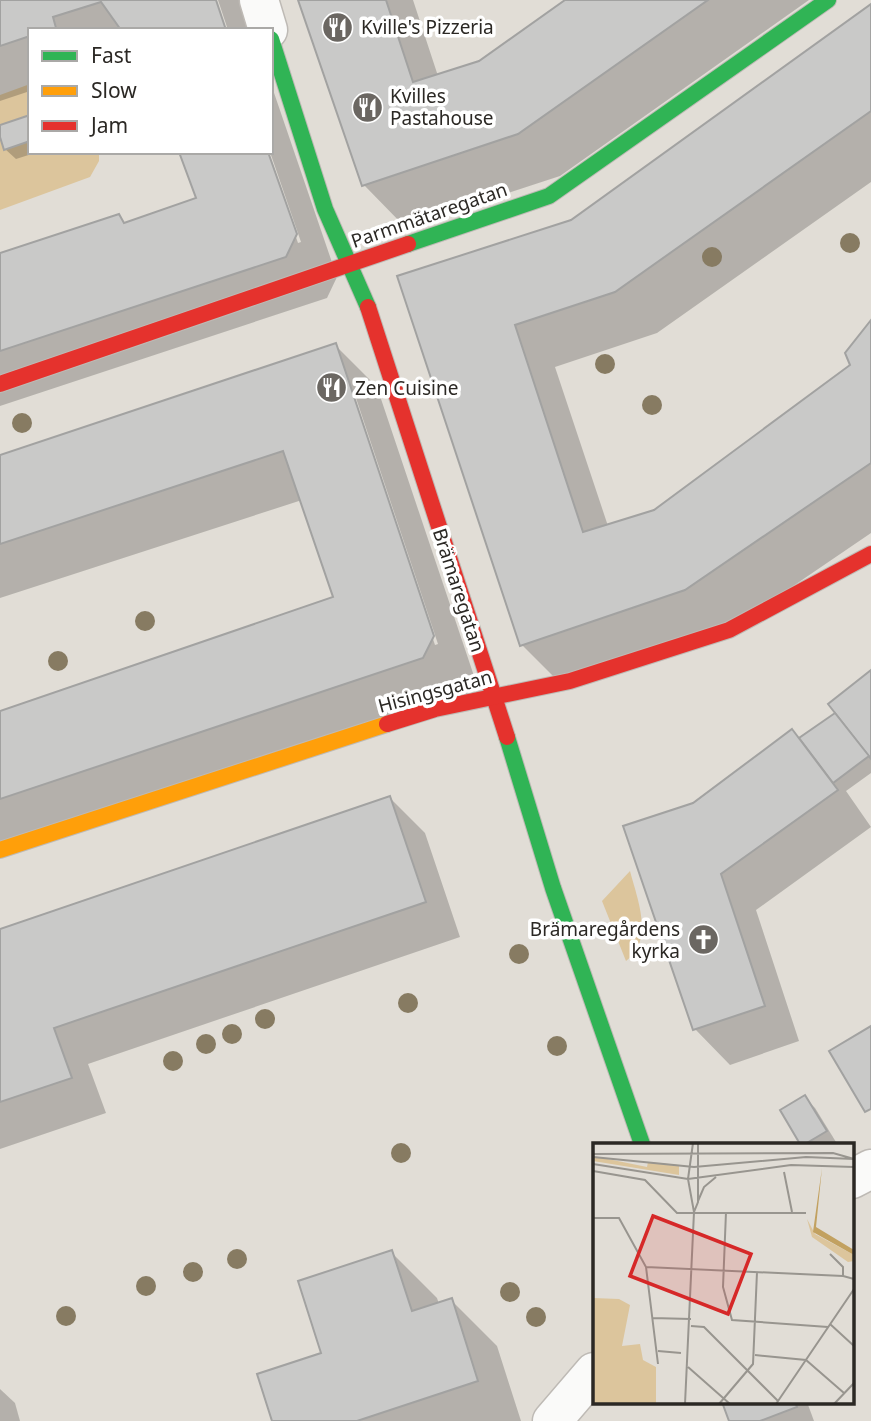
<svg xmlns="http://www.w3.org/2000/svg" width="871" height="1421" viewBox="0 0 871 1421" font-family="'Noto Sans',sans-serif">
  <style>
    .green { fill: #dcc59c }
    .shadow { fill: #0003; fill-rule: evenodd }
    .building { fill: #c9c9c8; stroke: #a2a2a1; stroke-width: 2 }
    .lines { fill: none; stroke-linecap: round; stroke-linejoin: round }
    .street-casing { stroke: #bebab5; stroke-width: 41 }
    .fast-casing { stroke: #bebab5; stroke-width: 18 }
    .slow-casing { stroke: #bebab5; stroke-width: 18 }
    .jam-casing { stroke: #bebab5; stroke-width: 18 }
    .street { stroke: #fafaf9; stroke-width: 38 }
    .fast { stroke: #30b455; stroke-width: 16 }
    .slow { stroke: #ff9f0a; stroke-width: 16 }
    .jam { stroke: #e5322d; stroke-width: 16 }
    .tree { fill: #877b62 }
    .labels { text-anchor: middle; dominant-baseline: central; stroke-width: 7; stroke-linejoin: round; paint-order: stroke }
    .poi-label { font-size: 19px; fill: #2b2824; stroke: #fff; text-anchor: start }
    .street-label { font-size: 19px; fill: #2b2824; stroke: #fff }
    .inset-road { fill: none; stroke: #98958f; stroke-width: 2 }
    .view { fill: #d62828; fill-opacity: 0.15; stroke: #d62828; stroke-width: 3.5 }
    .inset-edge { fill: none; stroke: #2b2824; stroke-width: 3.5 }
  </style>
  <rect width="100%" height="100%" fill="#e1ddd6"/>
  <g class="green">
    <polygon points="30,84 30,152 99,152 99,161 90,177 0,210 0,95"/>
    <path d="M630,871C637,898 655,941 626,961L602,901Z"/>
  </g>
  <g class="shadow">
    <polygon points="0,0 214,0 225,30 30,30 30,91 0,101"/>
    <polygon points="218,0 242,0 253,30 228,30"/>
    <polygon points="300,0 413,0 438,76 479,63 568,0 809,0 560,176 405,227 364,185"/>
    <polygon points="871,7 871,182 657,333 555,367 608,526 655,511 852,366 871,323 871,533 727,631 563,686 522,645 399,277 571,222"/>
    <polygon points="271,84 337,277 327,298 0,406 0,255 118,216 126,224 198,199 267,152 298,243 301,242 270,152"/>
    <polygon points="30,117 30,152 38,152 16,159 5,149 0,127"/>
    <path d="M335,345L377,387L475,679L464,699L0,854V713L335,598L302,500L0,598V457ZM350,392H354L438,644L435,645Z"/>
    <polygon points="871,673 871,773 846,791 871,827 756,910 799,1041 730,1065 695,1029 694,804 834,715 840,721"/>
    <polygon points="390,798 425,833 460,937 88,1064 106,1113 0,1149 0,930"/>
    <polygon points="804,1097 815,1108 836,1142 832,1144 802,1144 783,1111"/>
    <polygon points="391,1252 437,1298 439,1304 451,1300 497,1346 521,1421 274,1421 323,1354"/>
    <polygon points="0,1389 15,1403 20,1421 0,1421"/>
    <polygon points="724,1402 807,1402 814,1421 731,1421"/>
  </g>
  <g class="building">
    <polygon points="0,0 216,0 226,30 121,30 101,2 53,17 56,28 30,30 30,36 0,46"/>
    <polygon points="298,0 386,0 413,82 479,61 565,0 708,0 518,134 362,186"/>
    <polygon points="871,4 871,111 615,292 515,325 583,532 654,510 850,365 845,353 871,320 871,463 685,590 520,646 397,276 571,220"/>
    <polygon points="30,115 30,141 4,150 0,137 0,125"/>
    <polygon points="179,152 268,152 297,234 286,257 0,351 0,253 119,214 124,223 196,198"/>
    <polygon points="336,343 434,636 423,658 0,799 0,711 333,597 283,451 0,544 0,455"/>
    <polygon points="871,670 871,759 828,704"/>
    <polygon points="835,713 869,756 833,783 799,738"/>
    <polygon points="792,729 838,790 721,874 765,1006 693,1030 623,826 693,803"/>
    <polygon points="390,796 426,902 54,1028 72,1078 0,1102 0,929"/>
    <polygon points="871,1026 871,1109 865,1112 829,1051"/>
    <polygon points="805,1095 827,1131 805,1144 800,1144 780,1110"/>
    <polygon points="392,1250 412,1311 452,1298 478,1381 357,1421 272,1421 257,1374 321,1353 298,1281"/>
    <polygon points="722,1402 795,1402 797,1407 760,1421 729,1421"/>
  </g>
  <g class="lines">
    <defs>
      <g id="street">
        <polyline points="259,0 268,30"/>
        <polyline points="852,1179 871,1169"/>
        <polyline points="552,1421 594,1372"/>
      </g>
      <g id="fast">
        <polyline points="271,39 325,209 368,307"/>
        <polyline points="408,244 549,196 828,0"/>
        <polyline points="507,737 553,888 642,1144"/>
      </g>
      <polyline id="slow" points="0,850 387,724"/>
      <g id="jam">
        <polyline points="368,307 507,737"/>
        <polyline points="0,384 408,244"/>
        <polyline points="387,724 435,709 570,681 729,630 871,554"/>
      </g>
    </defs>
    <use href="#street" class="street-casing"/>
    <use href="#fast" class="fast-casing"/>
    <use href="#slow" class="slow-casing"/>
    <use href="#jam" class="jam-casing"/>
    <use href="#street" class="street"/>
    <use href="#fast" class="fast"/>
    <use href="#slow" class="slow"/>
    <use href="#jam" class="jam"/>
  </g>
  <g class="tree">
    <circle cx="850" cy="243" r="10"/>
    <circle cx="712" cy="257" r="10"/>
    <circle cx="605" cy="364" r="10"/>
    <circle cx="652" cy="405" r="10"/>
    <circle cx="22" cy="423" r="10"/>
    <circle cx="145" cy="621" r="10"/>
    <circle cx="58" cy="661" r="10"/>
    <circle cx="519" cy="954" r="10"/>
    <circle cx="408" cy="1003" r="10"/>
    <circle cx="265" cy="1019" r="10"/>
    <circle cx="232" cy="1034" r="10"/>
    <circle cx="206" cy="1044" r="10"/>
    <circle cx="557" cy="1046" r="10"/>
    <circle cx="173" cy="1061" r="10"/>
    <circle cx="401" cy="1153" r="10"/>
    <circle cx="237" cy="1259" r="10"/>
    <circle cx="193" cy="1272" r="10"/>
    <circle cx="146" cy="1286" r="10"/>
    <circle cx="510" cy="1292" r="10"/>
    <circle cx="66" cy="1316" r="10"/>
    <circle cx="536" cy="1317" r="10"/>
  </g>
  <defs>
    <symbol id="restaurant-disc" viewBox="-11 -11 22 22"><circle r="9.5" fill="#6b6762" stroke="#fff"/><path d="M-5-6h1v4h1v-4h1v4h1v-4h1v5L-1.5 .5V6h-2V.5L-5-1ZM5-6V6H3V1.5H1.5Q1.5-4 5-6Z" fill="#fff"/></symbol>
    <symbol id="church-disc" viewBox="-11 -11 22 22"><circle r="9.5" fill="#6b6762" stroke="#fff"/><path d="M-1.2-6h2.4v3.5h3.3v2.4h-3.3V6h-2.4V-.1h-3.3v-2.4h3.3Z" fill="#fff"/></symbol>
  </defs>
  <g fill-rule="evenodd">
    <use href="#restaurant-disc" x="320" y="10" width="35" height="35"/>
    <use href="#restaurant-disc" x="350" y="90" width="35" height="35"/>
    <use href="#restaurant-disc" x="314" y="370" width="35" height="35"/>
    <use href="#church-disc" x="686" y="922" width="35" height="35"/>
  </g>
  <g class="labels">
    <g class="poi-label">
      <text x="361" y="27">Kville's Pizzeria</text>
      <text x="390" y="96">Kvilles<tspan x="390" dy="22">Pastahouse</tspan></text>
      <text x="355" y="388">Zen Cuisine</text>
      <text x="680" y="929" text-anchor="end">Brämaregårdens<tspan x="680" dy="22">kyrka</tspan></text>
    </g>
    <g class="street-label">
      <text transform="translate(429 215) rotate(-19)">Parmmätaregatan</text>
      <text transform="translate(459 590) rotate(72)">Brämaregatan</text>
      <text transform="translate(435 691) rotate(-15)">Hisingsgatan</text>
    </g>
  </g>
  <g transform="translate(593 1143)">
    <rect width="261" height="261" fill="#e1ddd6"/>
    <path d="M0,13L54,24L55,19L86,22V32L0,18ZM214,76L222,91L261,112V118L255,119L219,94ZM0,155L26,156L37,162L29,203L47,201L50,217L63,224V261H0Z" fill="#dcc59c"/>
    <path d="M229,25L223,84L261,107V112L220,89Z" fill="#c2a160"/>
    <path class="inset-road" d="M0,11L240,10L261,16M0,14L101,24L213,14L261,16M0,21L95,36L198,22L261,24M0,28L52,37L84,70H213M191,29L199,69M105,58L111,44L123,34M101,69L105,59V0M133,69L130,144L139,177L235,184M0,75H26L53,124L65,221M237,111L250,124V133L261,136M53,124L250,133M59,175L98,176M237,181L261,203M98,183L111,184L185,258M65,208L88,210M162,212L213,217L251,250M95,224L137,261M92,261L101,69L95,36L100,0M126,261L160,221L164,129M183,261L261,146M241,261L261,240"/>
    <path class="view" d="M60,73L158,111L135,171L37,133Z"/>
    <rect width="261" height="261" class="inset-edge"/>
  </g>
  <rect x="28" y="28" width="245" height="126" fill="#ffffff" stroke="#aaa9a7" stroke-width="2"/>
  <rect x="42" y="51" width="35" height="10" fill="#30b455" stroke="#aaa9a7" stroke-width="2"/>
  <text x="91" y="63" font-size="21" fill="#2b2824">Fast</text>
  <rect x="42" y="86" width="35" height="10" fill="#ff9f0a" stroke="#aaa9a7" stroke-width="2"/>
  <text x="91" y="98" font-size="21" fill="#2b2824">Slow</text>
  <rect x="42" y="121" width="35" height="10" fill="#e5322d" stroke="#aaa9a7" stroke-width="2"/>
  <text x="91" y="133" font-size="21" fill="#2b2824">Jam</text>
</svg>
